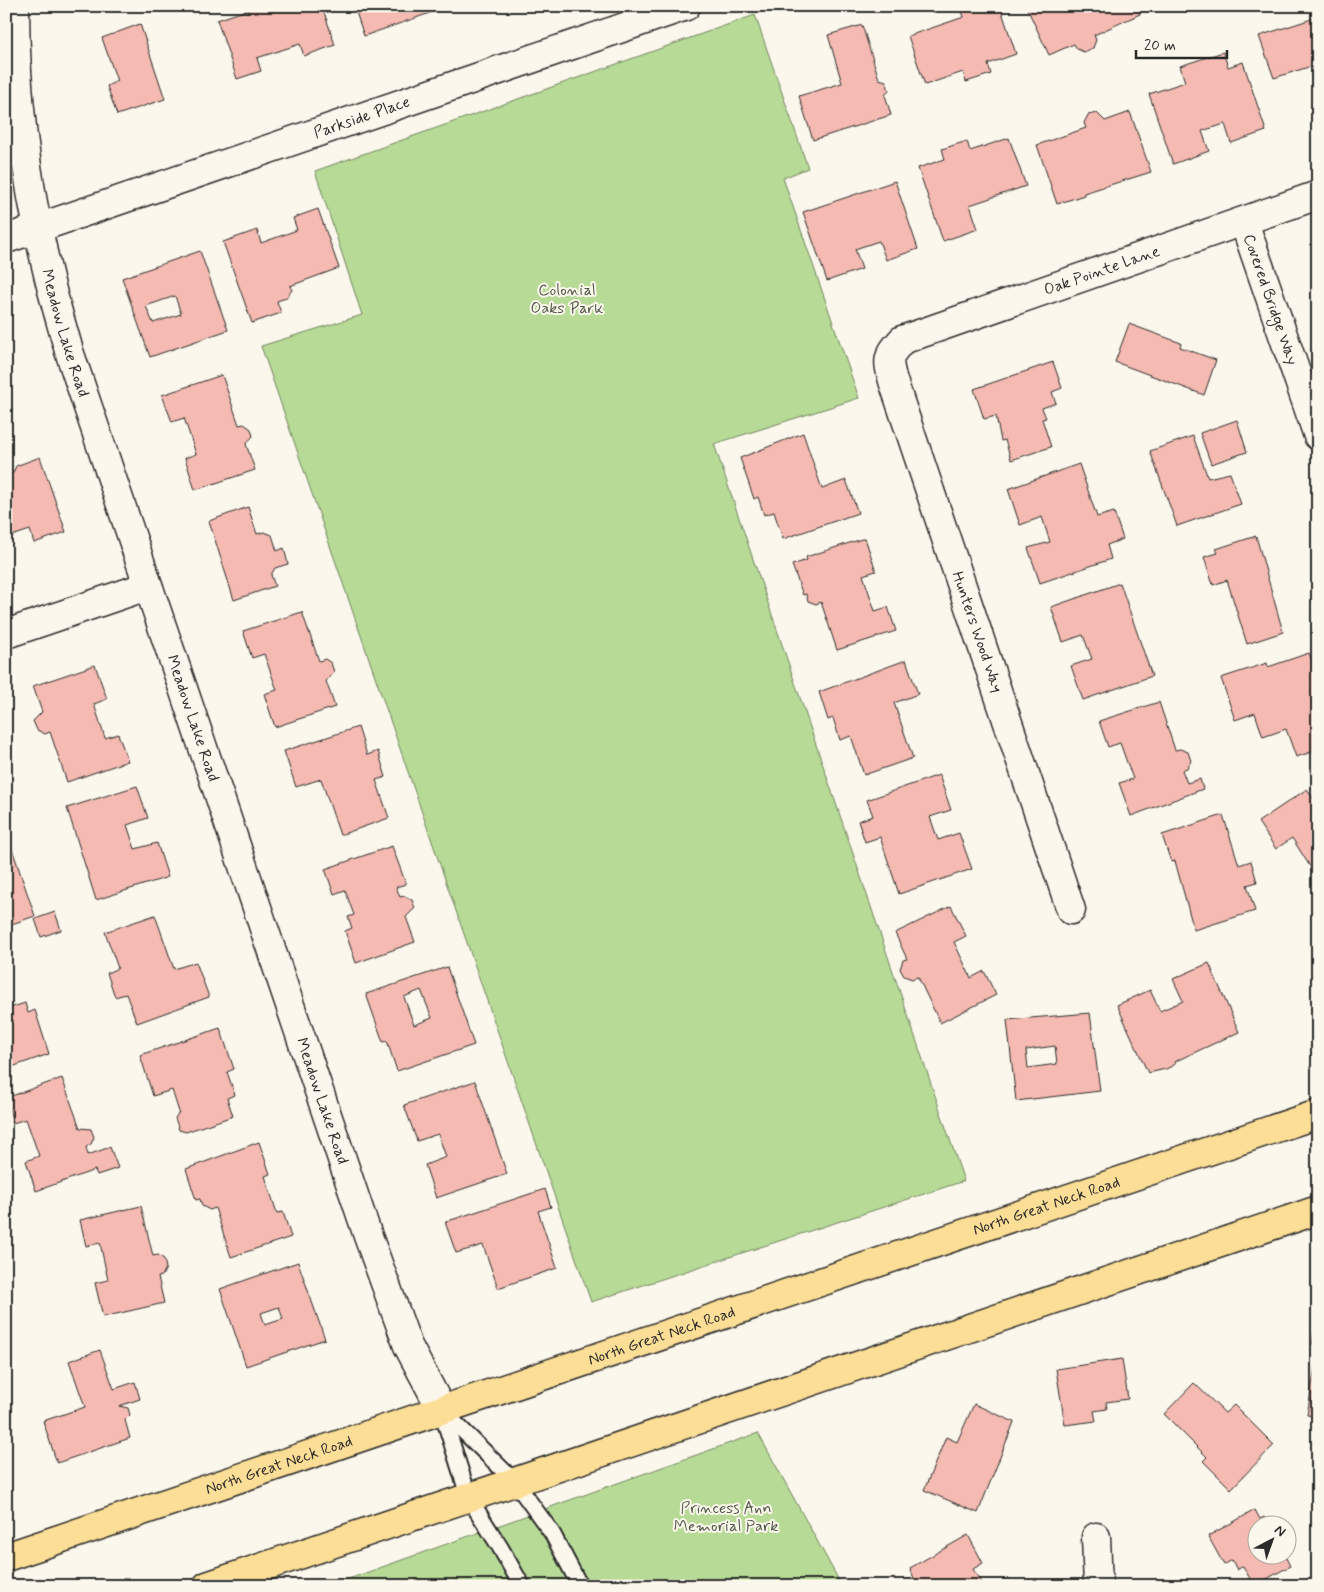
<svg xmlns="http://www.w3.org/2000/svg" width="1324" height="1592" viewBox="0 0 1324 1592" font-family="Mynerve,sans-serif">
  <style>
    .green { fill: #b7db96; stroke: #718360 }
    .building { fill: #f5bab1; stroke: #2b2b2b; fill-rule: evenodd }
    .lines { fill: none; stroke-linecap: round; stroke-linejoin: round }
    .service-casing { stroke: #2b2b2b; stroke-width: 19 }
    .minor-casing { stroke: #2b2b2b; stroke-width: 31 }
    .primary-casing { stroke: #2b2b2b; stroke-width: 31 }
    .service { stroke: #fbf7ec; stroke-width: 15 }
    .minor { stroke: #fbf7ec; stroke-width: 28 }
    .primary { stroke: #fcde96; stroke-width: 28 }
    .labels { text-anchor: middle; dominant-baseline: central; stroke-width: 4; stroke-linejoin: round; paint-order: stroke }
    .street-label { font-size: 16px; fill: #2b2b2b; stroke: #fbf7ec }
    .park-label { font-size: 16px; fill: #4e5746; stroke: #fbf7ec }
  </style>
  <rect width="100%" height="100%" fill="#fbf7ec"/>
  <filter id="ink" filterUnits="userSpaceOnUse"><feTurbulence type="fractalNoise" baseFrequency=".02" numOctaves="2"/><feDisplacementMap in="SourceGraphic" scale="10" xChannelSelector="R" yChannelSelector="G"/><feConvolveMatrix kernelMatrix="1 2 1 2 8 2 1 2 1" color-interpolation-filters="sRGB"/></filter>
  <g filter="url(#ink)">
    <g class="green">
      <polygon points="755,15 808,168 783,178 859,398 714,444 964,1181 591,1302 261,346 362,315 315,171"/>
      <polygon points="758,1433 842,1586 329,1586"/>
    </g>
    <g class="building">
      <polygon points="259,6 322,6 335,45 304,56 300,44 257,58 261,71 237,79 217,20"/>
      <polygon points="354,6 450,6 364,36"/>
      <polygon points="960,6 1000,6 1016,54 988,64 991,74 966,82 963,72 925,85 908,36 964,17"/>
      <polygon points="1026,6 1137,6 1140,14 1094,35 1096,40 1093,48 1084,52 1077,49 1074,44 1049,55"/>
      <polygon points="1318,17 1318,64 1274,78 1259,36"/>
      <polygon points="140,24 165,99 117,115 107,86 117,81 102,38"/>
      <polygon points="862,25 879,79 886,81 889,91 885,95 891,115 813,140 799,96 842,83 828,35"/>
      <polygon points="1223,52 1228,67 1243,62 1266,131 1231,143 1225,124 1202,131 1209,151 1173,164 1149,94 1185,82 1180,66"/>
      <polygon points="1130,112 1151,172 1084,193 1084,195 1057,204 1037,145 1086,128 1084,123 1088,115 1097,113 1105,121"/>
      <polygon points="1009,138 1026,186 970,205 978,229 943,241 918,168 945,159 942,149 967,141 970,151"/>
      <polygon points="895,181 918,249 886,260 879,241 855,249 862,269 827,281 803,212"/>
      <polygon points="318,209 339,268 290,286 292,290 286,298 277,301 281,313 252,323 223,242 257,230 261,243 297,230 293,218"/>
      <path d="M200,251L228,330L150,357L122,278ZM175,296L181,314L153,323L146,306Z"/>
      <polygon points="1129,324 1181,343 1180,347 1216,360 1204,395 1115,362"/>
      <polygon points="1053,362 1062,388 1052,392 1056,403 1042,408 1046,418 1042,419 1051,447 1011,460 1005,440 1001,441 996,416 984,419 974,389"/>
      <polygon points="222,375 239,425 244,424 251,429 253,436 246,444 255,470 195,490 185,458 196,454 184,418 172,422 162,395"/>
      <polygon points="1237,420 1247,452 1211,464 1200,433"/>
      <polygon points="803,433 822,489 846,480 858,513 783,539 774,512 764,515 758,497 754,499 740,458"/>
      <polygon points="1193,436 1208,478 1230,473 1241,504 1177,526 1150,451"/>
      <polygon points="40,457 66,532 34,543 30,530 6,538 6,476 13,473 16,466"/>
      <polygon points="1079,464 1097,517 1114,512 1123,539 1107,545 1111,559 1040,583 1028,548 1050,542 1042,517 1020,525 1008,489"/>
      <polygon points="248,507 257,534 264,532 272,535 277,551 284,548 288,564 275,568 271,575 275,586 234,600 209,521"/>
      <polygon points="1256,536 1283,632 1247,644 1227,580 1213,585 1204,557 1218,553 1216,549"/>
      <polygon points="865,538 876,571 863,575 875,611 888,607 896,631 837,650 821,602 816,604 808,601 806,594 803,595 792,565 807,560 806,557"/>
      <polygon points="1120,583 1152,676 1083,700 1071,666 1092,659 1083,635 1063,642 1051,607"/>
      <polygon points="302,612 319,661 325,659 331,663 334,672 326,681 335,707 275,727 264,694 277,690 264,654 252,658 243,631"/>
      <polygon points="1309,653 1318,677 1318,750 1296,757 1286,729 1263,737 1255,713 1235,720 1221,678 1267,663 1268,667"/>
      <polygon points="906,660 918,694 894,703 913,758 864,775 851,736 840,740 833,718 828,720 819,692"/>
      <polygon points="95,665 107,699 94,704 105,738 118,734 128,761 67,782 50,732 45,734 37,730 33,721 42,712 33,686"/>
      <polygon points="1159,702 1175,750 1180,749 1188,752 1191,761 1187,768 1182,770 1187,783 1200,779 1203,789 1131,816 1119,783 1133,779 1120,743 1108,747 1099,721"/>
      <polygon points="358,727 367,755 378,751 386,777 376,780 389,818 340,835 321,779 296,787 284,751"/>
      <polygon points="939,775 951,810 930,817 937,837 938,840 959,833 972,869 899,894 880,837 865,842 858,821 873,816 867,800"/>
      <polygon points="137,786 148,818 127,825 135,849 157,843 168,877 96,900 67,808"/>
      <polygon points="1307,789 1318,805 1318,879 1292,838 1276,849 1258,822"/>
      <polygon points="1223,815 1239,865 1251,861 1257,882 1247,885 1255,911 1194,930 1175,861 1171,862 1162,835"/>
      <polygon points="10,843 35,916 6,926 6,844"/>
      <polygon points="392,846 406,884 396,887 400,897 404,896 412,900 415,908 406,917 415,942 356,963 345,931 352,928 348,917 354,915 345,890 334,894 325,869"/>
      <polygon points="951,906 966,936 954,942 971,978 984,971 996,995 940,1023 918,977 912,979 904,976 900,969 903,960 907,959 895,933"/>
      <polygon points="55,912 61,930 41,937 35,919"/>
      <polygon points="155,915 174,969 196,962 209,997 137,1023 126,994 115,997 107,973 118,968 105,932"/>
      <polygon points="1209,963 1239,1032 1176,1061 1174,1065 1166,1069 1148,1073 1117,1005 1150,990 1160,1011 1183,1001 1173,979"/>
      <path d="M447,967L474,1045L397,1071L387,1041L383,1042L366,994ZM421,990L432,1018L414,1025L404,997Z"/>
      <polygon points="6,996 10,1008 25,1003 28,1013 35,1010 49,1054 6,1069"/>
      <path d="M1090,1013L1100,1091L1016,1101L1007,1020ZM1055,1046L1057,1064L1028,1068L1026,1050Z"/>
      <polygon points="220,1028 234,1069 227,1072 235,1095 227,1098 233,1116 186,1132 179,1130 175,1118 179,1112 172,1090 153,1096 140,1055"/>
      <polygon points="62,1078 80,1128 91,1129 94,1137 91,1144 86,1147 88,1155 110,1147 118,1168 97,1175 95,1170 36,1191 26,1161 39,1156 26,1119 13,1123 6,1098"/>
      <polygon points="475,1081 507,1174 436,1198 425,1165 446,1157 438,1134 417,1141 404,1105"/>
      <polygon points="259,1142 270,1174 265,1176 274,1204 277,1213 283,1212 291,1237 231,1257 215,1208 210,1210 202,1206 200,1199 196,1200 186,1169"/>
      <polygon points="545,1189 551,1207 538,1211 557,1268 498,1288 483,1245 456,1253 445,1222"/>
      <polygon points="141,1206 153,1256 158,1255 164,1259 166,1268 162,1276 158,1277 164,1303 103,1317 95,1283 108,1280 100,1243 86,1246 80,1220"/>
      <path d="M298,1262L325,1339L246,1366L220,1289ZM279,1307L283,1319L265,1325L261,1313Z"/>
      <polygon points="1317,1315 1318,1315 1318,1345 1312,1344"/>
      <polygon points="100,1350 114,1389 135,1382 140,1399 119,1406 128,1408 130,1415 125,1420 130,1438 57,1463 43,1421 85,1407 69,1361"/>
      <polygon points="1317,1356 1318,1356 1318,1417 1307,1415"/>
      <polygon points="1122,1359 1128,1399 1106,1402 1107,1409 1094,1411 1096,1421 1065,1425 1056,1369"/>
      <polygon points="1194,1383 1225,1413 1234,1405 1274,1445 1231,1489 1203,1461 1207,1457 1164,1414"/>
      <polygon points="974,1404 1014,1422 978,1513 924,1490 946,1437 957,1442"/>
      <polygon points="1255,1510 1260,1519 1264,1517 1268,1524 1256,1524 1256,1554 1284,1554 1290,1566 1254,1586 1243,1566 1237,1570 1232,1560 1224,1565 1208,1536"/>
      <polygon points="968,1535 983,1563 973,1569 983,1586 917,1586 910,1568"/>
    </g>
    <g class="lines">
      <defs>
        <g id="service">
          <polyline points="442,1410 515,1482 552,1533 580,1586"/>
          <polyline points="442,1412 469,1498 500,1547 522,1586"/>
        </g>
        <g id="minor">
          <path id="s1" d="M15,6C15,96 27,187 48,274C54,300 62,326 69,351L368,1236L408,1346L442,1410"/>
          <path id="s2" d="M1244,222L1318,436"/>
          <path id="s3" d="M6,239L686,6"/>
          <polyline points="6,634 147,586"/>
          <path id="s4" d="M1071,910L893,381C887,359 887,357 902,340L1318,195"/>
          <polyline points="1096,1537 1098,1586"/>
        </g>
        <g id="primary">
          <path id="s5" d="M6,1557L1318,1114"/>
          <polyline points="207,1586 1318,1210"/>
        </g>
      </defs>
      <use href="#service" class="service-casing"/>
      <use href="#minor" class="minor-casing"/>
      <use href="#primary" class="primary-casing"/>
      <use href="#service" class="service"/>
      <use href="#minor" class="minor"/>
      <use href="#primary" class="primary"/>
    </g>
  </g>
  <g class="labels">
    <g class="street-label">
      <text stroke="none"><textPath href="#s3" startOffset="376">Parkside Place</textPath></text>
      <text stroke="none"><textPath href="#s4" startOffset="815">Oak Pointe Lane</textPath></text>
      <text stroke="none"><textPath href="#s2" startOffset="82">Covered Bridge Way</textPath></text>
      <text stroke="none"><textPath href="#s1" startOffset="332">Meadow Lake Road</textPath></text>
      <text transform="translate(977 632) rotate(71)">Hunters Wood Way</text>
      <text stroke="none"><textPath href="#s1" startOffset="738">Meadow Lake Road</textPath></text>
      <text stroke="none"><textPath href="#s1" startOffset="1142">Meadow Lake Road</textPath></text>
      <text stroke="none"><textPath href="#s5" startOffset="1098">North Great Neck Road</textPath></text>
      <text stroke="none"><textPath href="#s5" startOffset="692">North Great Neck Road</textPath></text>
      <text stroke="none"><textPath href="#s5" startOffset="288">North Great Neck Road</textPath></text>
    </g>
    <g class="park-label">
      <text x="567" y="290">Colonial<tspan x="567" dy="18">Oaks Park</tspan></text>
      <text x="726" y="1508">Princess Ann<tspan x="726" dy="18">Memorial Park</tspan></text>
    </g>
  </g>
  <rect width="1324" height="1592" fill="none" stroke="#fbf7ec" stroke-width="25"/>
  <rect x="12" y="12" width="1299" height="1567" fill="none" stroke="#2b2b2b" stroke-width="2" filter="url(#ink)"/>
  <g transform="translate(1272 1540) rotate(41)"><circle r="24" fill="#fbf7ec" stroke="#a8a59f"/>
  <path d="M0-4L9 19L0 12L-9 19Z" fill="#2b2b2b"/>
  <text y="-8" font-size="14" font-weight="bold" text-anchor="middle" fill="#2b2b2b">N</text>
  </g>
  <path d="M1136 50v8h91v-8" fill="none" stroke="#2b2b2b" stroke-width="2.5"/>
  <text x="1144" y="50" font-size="15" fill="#2b2b2b" stroke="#fbf7ec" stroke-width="4" paint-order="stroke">20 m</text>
</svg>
